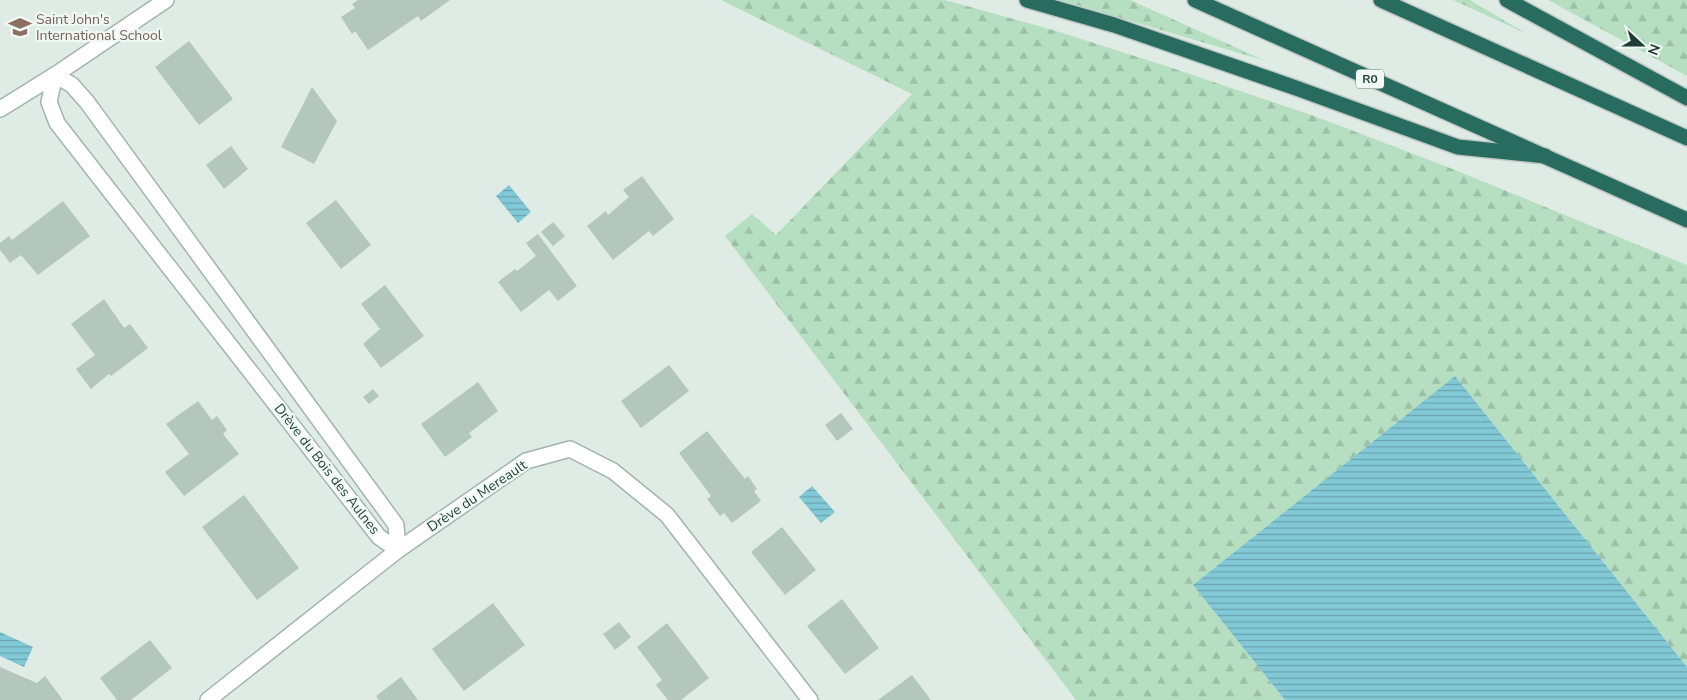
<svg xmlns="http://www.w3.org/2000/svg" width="1687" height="700" viewBox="0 0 1687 700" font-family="'Nunito Sans',sans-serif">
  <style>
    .forest { fill: url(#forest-firs) }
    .water { fill: url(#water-rules) }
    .building { fill: #b4c7bf }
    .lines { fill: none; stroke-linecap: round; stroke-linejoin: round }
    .minor-casing { stroke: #a2b4ad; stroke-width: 18 }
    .highway-casing { stroke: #c0c9c6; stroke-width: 18 }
    .minor { stroke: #fff; stroke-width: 15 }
    .highway { stroke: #286c5f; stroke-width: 15 }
    .labels { text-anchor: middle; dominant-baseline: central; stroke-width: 4.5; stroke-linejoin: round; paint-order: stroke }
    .shield { fill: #f0f8f4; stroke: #5e756e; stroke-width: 1 }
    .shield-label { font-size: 12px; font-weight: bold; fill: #1f3d35 }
    .education-label { font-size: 14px; fill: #785e54; stroke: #f0f8f4; text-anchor: start }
    .street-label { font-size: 14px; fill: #1f3d35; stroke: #f0f8f4 }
  </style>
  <defs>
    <pattern id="forest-firs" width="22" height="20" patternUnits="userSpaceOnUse" patternTransform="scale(1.25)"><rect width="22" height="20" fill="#b6dfc1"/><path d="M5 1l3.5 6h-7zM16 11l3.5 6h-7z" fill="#9cc0a6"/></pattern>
    <pattern id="water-rules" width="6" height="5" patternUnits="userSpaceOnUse" patternTransform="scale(1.25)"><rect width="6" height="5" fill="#82c8d6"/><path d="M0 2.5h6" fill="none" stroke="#6aa4ae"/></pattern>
  </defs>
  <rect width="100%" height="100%" fill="#dfece6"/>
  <g class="forest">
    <polygon points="721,0 945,0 1053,30 1172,68 1317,117 1450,168 1687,265 1687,667 1455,376 1193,585 1285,700 1076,700 725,236 752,214 776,235 912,94"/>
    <polygon points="1060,0 1130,0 1266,61"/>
    <polygon points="1453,0 1470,0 1525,33"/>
    <polygon points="1548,0 1687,0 1687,76"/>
  </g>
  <g class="water">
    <polygon points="509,185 531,212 518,223 496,196"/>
    <polygon points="1455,376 1687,667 1687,700 1285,700 1193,585"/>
    <polygon points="812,486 835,512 821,523 799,497"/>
    <polygon points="0,632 33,647 24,667 0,656"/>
  </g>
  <g class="building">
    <polygon points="358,0 450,0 421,21 418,16 368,50 355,31 352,34 341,17 355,8 352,4"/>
    <polygon points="189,41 233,99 199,125 155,67"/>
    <polygon points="312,87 337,121 314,164 281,147"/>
    <polygon points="231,146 248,169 224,189 206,165"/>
    <polygon points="642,176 674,219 653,236 649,231 613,260 587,226 606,211 608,215 629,197 623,190"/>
    <polygon points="336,200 371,245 341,269 306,223"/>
    <polygon points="63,201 90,236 38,275 21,255 10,263 0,250 0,243 9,236 12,240"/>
    <polygon points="553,222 565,236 553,246 541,232"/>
    <polygon points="538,234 577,286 558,301 549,290 521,312 498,282 515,269 517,271 536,256 526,243"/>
    <polygon points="385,285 424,336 381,368 363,344 380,329 361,304"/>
    <polygon points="104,299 124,328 130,324 148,348 111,376 109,374 91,389 76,369 95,355 71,324"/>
    <polygon points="669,365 689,391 641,428 621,401"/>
    <polygon points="478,382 498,411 469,433 472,437 445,457 421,424"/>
    <polygon points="373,389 379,396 369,404 363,397"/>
    <polygon points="198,401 212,420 217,416 227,430 223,434 239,454 184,496 165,472 189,454 166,424"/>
    <polygon points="841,413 853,429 837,441 825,425"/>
    <polygon points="707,431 745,479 748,476 757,489 754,491 761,501 732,523 724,513 720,516 707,499 711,496 679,453"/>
    <polygon points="244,495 299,568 257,600 202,527"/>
    <polygon points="782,527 816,570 785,595 751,552"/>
    <polygon points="842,599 879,648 845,674 807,626"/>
    <polygon points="493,603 525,645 464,691 432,649"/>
    <polygon points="619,622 631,637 615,650 603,634"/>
    <polygon points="667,623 709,678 681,700 668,700 656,685 662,680 637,647"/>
    <polygon points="150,640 172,668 131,700 117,700 100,678"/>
    <polygon points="0,667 37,683 45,676 63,700 0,700"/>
    <polygon points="912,675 931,700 878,700"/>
    <polygon points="401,677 418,700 379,700 376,696"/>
  </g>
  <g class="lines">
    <defs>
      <g id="minor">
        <polygon points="55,75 72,85 87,102 396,525 398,550 379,537 57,123 49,102"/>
        <polyline points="0,109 55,75 166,0"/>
        <polyline points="208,700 398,550 526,461 570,449 613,471 667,515 810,700"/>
      </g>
      <g id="highway">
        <polyline points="1027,0 1114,25 1296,88 1458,147 1545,156"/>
        <polyline points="1195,0 1687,220"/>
        <polyline points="1381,0 1687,138"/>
        <polyline points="1507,0 1687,98"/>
      </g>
    </defs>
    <use href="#minor" class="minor-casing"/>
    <use href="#highway" class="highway-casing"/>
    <use href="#minor" class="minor"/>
    <use href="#highway" class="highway"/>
  </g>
  <defs>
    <symbol id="school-bare" viewBox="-9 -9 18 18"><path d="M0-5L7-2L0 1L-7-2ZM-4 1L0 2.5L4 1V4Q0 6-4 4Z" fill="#8d6e63" stroke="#f0f8f4" stroke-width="2.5" paint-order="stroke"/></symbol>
  </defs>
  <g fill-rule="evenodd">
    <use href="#school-bare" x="4" y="11" width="32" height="32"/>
  </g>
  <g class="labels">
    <rect class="shield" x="1356" y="69.5" width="28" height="19" rx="4"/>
    <g class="shield-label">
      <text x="1370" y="79">R0</text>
    </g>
    <g class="education-label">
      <text x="36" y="19">Saint John's<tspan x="36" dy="16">International School</tspan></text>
    </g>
    <g class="street-label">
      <text transform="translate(327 469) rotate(52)">Drève du Bois des Aulnes</text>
      <text transform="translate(477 496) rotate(-34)">Drève du Mereault</text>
    </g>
  </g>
  <g transform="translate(1642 45) rotate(111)" stroke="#f0f8f4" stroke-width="4" paint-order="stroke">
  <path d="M0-4L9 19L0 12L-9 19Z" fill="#1f3d35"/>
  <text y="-8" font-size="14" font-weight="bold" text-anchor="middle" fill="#1f3d35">N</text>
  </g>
</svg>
